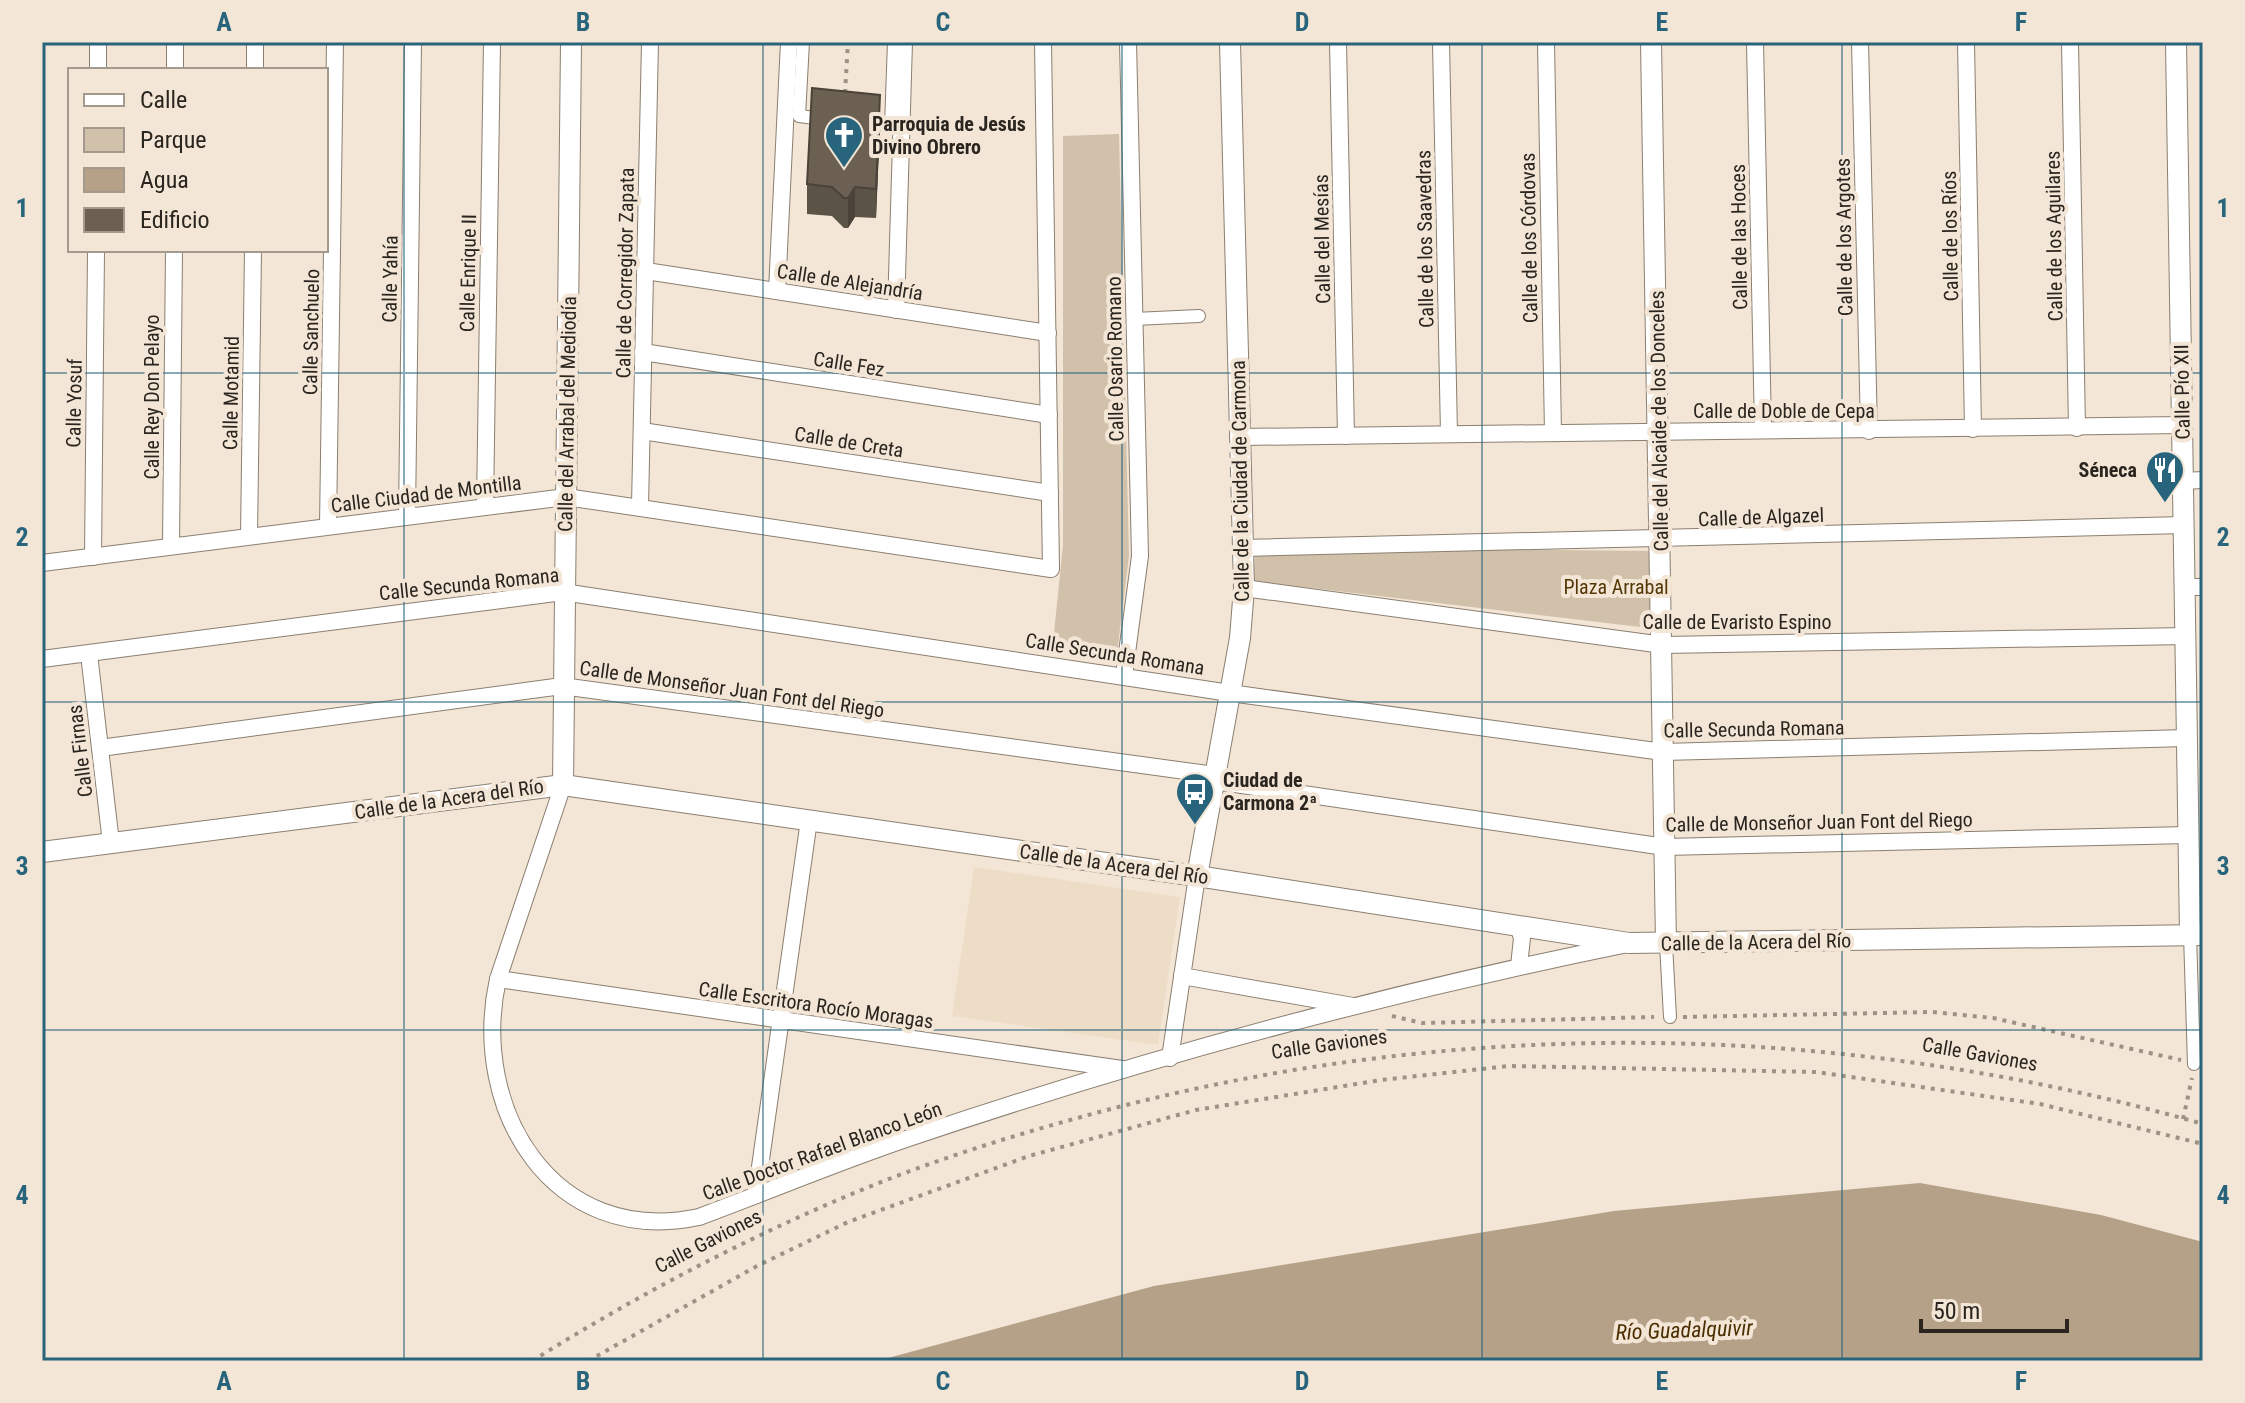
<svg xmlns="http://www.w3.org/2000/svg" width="2245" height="1403" viewBox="0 0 2245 1403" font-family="'Roboto Condensed',sans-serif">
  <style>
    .built { fill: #eeddc6 }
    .green { fill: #d1c1aa }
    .water { fill: #b4a187 }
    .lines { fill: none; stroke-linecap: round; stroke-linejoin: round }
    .pedestrian-casing { stroke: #8a7f70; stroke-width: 14 }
    .minor-casing { stroke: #8a7f70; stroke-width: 18 }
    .tertiary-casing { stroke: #8a7f70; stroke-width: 22 }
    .path { stroke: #9c9286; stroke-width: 4; stroke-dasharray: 4 6; stroke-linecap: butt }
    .pedestrian { stroke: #fff; stroke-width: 12 }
    .minor { stroke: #fff; stroke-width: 16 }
    .tertiary { stroke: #fff; stroke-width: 20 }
    .wall { fill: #5c5347 }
    .shaded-wall { fill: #4b4339 }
    .building { fill: #6b6052; stroke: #4b4339; stroke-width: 2 }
    .grid { fill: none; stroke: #28657c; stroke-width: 2; stroke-opacity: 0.55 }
    .labels { text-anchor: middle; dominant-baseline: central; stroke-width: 8; stroke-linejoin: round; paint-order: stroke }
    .poi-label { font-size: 20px; font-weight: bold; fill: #2a251f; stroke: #f3e6d6; text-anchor: start }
    .street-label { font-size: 20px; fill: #2a251f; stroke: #f3e6d6 }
    .park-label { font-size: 20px; fill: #533705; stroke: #f3e6d6 }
    .water-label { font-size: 22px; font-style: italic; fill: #4b2f00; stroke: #f3e6d6 }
    .neatline { fill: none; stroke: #28657c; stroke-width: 3 }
    .grid-label { font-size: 26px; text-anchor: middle; font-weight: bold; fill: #28657c }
  </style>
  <rect width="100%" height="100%" fill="#f3e6d6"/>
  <polygon class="built" points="974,867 1180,897 1158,1045 952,1016"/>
  <g class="green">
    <polygon points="1119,134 1129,556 1117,653 1053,643 1063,545 1063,136"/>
    <polygon points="1256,547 1655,551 1657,629 1253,581"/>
  </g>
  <polygon class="water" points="1920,1183 2101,1215 2203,1242 2203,1361 877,1361 1154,1286 1614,1211"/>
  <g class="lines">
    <defs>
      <g id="pedestrian">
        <polyline points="803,42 799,116 823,119"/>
        <polyline points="866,123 891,125 894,42"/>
        <polyline points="1134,319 1199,316"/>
        <polyline points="2190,934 2194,1064"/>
        <polyline points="1666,944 1670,1017"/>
      </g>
      <g id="minor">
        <polyline points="1338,42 1346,436"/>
        <polyline points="1441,42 1449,434"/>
        <polyline points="1546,42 1553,433"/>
        <polyline points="1755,42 1763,430"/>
        <polyline points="1860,42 1869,431"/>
        <polyline points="1966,42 1973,429"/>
        <polyline points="2070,42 2077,428"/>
        <polyline points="98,70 98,42"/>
        <polyline points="175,70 175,42"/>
        <polyline points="255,70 255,42"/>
        <polyline points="646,271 1048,333"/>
        <polyline points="777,291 789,42"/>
        <polyline points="896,310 904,42"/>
        <polyline points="643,352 1049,415"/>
        <polyline points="642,431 1050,493"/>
        <polyline points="1241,437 2182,425"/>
        <polyline points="2183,481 2203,480"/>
        <polyline points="485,505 492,42"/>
        <polyline points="640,506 650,42"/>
        <polyline points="407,516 413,42"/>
        <polyline points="328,526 335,42"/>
        <polyline points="249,536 253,250"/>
        <polyline points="171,545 174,250"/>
        <polyline points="1244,548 2184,525"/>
        <polyline points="93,557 96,250"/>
        <polyline points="42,563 566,497 1051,569 1043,42"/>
        <polyline points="2185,587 2203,587"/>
        <polyline points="1244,588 1663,645 2186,636"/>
        <polyline points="89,654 111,843"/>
        <polyline points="42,659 563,592 1230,693 1663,752 2187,738"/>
        <polyline points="1124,675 1140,556 1128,42"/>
        <polyline points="100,748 562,686 1215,775"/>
        <polyline points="1214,781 1665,847 2189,835"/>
        <path d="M563,785L498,979C469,1109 553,1248 699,1217C769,1191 838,1162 909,1138C1142,1059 1382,994 1623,945"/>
        <polyline points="1518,926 1522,938 1519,966"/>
        <polyline points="1182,976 1353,1006"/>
        <polyline points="498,979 1122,1069"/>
        <polyline points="1170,1058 1197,876"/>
        <polyline points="756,1195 809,820"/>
      </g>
      <g id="tertiary">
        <polyline points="1651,42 1666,944"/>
        <polyline points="2176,42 2190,934"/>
        <polyline points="563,785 571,42"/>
        <polyline points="42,852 563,785 1197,876 1629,943 2203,935"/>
        <polyline points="1197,876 1240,638 1244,588 1230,42"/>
      </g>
    </defs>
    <use href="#pedestrian" class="pedestrian-casing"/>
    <use href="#minor" class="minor-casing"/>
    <use href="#tertiary" class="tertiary-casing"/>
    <g class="path">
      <polyline points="845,93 848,42"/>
      <polyline points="1392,1016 1422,1023 1654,1017"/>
      <polyline points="1683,1017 1932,1012 1993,1018 2181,1060"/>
      <polyline points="2183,1119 2192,1078"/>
      <path d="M532,1361C628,1301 729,1247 833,1202C913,1167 997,1140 1081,1117C1448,1015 1837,1019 2203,1124"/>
      <polyline points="588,1361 757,1266 848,1222 1029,1156 1196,1110 1381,1080 1509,1066 1816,1072 2040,1104 2203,1144"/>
    </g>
    <use href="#pedestrian" class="pedestrian"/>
    <use href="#minor" class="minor"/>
    <use href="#tertiary" class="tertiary"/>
  </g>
  <polygon class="wall" points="880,125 876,218 855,217 848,228 844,228 832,216 807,214 807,184"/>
  <g class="shaded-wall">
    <polygon points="880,95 880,125 876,218 876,189"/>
    <polygon points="855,187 855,217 848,228 848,198"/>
  </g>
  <polygon class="building" points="812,88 880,95 876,189 855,187 848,198 844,198 832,187 807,184"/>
  <path class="grid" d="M404,42V1361M763,42V1361M1122,42V1361M1482,42V1361M1842,42V1361M42,373H2203M42,702H2203M42,1030H2203"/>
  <defs>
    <symbol id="church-pin" viewBox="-11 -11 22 30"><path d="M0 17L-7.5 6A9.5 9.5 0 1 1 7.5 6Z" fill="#28657c" stroke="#f3e6d6"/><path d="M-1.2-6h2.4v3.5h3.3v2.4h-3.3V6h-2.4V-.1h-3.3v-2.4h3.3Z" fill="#fff"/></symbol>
    <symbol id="restaurant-pin" viewBox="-11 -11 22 30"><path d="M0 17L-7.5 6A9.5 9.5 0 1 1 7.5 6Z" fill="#28657c" stroke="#f3e6d6"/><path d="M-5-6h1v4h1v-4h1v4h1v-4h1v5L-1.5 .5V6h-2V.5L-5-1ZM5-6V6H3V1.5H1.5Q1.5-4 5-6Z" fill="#fff"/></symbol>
    <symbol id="bus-pin" viewBox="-11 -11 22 30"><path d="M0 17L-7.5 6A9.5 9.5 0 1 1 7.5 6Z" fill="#28657c" stroke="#f3e6d6"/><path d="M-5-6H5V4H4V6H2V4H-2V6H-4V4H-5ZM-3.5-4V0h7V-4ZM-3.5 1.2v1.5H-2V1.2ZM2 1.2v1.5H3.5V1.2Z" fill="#fff"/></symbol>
  </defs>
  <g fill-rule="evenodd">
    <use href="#church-pin" x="822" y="113" width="44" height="60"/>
    <use href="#restaurant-pin" x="2143" y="448" width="44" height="60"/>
    <use href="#bus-pin" x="1173" y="770" width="44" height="60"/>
  </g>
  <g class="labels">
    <g class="poi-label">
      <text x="872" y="124">Parroquia de Jesús<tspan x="872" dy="23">Divino Obrero</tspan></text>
      <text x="2137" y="470" text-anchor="end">Séneca</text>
      <text x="1223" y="780">Ciudad de<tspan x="1223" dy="23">Carmona 2ª</tspan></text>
    </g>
    <g class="street-label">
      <text transform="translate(1950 236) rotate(-91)">Calle de los Ríos</text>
      <text transform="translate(2054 236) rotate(-91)">Calle de los Aguilares</text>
      <text transform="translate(1739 237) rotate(-91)">Calle de las Hoces</text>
      <text transform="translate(1844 237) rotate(-91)">Calle de los Argotes</text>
      <text transform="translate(1529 238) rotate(-91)">Calle de los Córdovas</text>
      <text transform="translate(1322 239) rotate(-91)">Calle del Mesías</text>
      <text transform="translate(1425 239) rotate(-91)">Calle de los Saavedras</text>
      <text transform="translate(468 273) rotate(-89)">Calle Enrique II</text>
      <text transform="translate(625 273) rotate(-89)">Calle de Corregidor Zapata</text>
      <text transform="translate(390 279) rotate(-89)">Calle Yahía</text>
      <text transform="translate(850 282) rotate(9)">Calle de Alejandría</text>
      <text transform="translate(311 332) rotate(-89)">Calle Sanchuelo</text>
      <text transform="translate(1115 359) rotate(-91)">Calle Osario Romano</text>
      <text transform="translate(849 364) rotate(9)">Calle Fez</text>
      <text transform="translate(2182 392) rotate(-91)">Calle Pío XII</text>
      <text transform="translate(231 393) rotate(-89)">Calle Motamid</text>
      <text transform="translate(152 397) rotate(-90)">Calle Rey Don Pelayo</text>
      <text transform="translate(74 403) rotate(-89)">Calle Yosuf</text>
      <text x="1784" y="411">Calle de Doble de Cepa</text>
      <text transform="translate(567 414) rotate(-89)">Calle del Arrabal del Mediodía</text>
      <text transform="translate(1659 421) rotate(-91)">Calle del Alcaide de los Donceles</text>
      <text transform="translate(849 442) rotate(9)">Calle de Creta</text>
      <text transform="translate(1240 481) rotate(-91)">Calle de la Ciudad de Carmona</text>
      <text transform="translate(426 494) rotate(-7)">Calle Ciudad de Montilla</text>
      <text transform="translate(1761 517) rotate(-2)">Calle de Algazel</text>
      <text transform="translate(469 584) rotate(-6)">Calle Secunda Romana</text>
      <text x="1737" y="622">Calle de Evaristo Espino</text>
      <text transform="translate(1115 654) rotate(9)">Calle Secunda Romana</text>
      <text transform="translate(732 689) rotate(8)">Calle de Monseñor Juan Font del Riego</text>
      <text transform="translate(1754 729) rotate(-1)">Calle Secunda Romana</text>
      <text transform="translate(80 751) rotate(-97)">Calle Firnas</text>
      <text transform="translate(449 799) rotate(-8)">Calle de la Acera del Río</text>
      <text transform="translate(1819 822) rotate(-1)">Calle de Monseñor Juan Font del Riego</text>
      <text transform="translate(1114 864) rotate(8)">Calle de la Acera del Río</text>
      <text transform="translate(1756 942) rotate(-1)">Calle de la Acera del Río</text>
      <text transform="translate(816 1005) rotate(8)">Calle Escritora Rocío Moragas</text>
      <text transform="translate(1329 1044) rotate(-8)">Calle Gaviones</text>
      <text transform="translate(1980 1054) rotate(10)">Calle Gaviones</text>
      <text transform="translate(822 1151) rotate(-20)">Calle Doctor Rafael Blanco León</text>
      <text transform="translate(708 1241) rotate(-27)">Calle Gaviones</text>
    </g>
    <g class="park-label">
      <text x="1616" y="587">Plaza Arrabal</text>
    </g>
    <g class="water-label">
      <text transform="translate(1684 1330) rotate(-2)">Río Guadalquivir</text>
    </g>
  </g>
  <rect width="2245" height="1403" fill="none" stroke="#f3e6d6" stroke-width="88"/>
  <rect x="68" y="68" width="260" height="184" fill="#f3e6d6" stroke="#a3998d" stroke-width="2"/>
  <rect x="84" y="94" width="40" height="12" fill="#ffffff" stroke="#a3998d" stroke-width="2"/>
  <text x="140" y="108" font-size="24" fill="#2a251f">Calle</text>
  <rect x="84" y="128" width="40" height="24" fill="#d1c1aa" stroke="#a3998d" stroke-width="2"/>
  <text x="140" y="148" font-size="24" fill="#2a251f">Parque</text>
  <rect x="84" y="168" width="40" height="24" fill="#b4a187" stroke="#a3998d" stroke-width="2"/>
  <text x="140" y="188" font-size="24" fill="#2a251f">Agua</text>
  <rect x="84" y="208" width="40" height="24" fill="#6b6052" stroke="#a3998d" stroke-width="2"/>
  <text x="140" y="228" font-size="24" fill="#2a251f">Edificio</text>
  <path d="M1921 1319v12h146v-12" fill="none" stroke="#2a251f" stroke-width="4"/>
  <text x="1933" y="1319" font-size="24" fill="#2a251f" stroke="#f3e6d6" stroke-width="6" paint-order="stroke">50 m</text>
  <rect x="44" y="44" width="2157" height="1315" class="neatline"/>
  <g class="grid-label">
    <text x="224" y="31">A</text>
    <text x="583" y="31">B</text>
    <text x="943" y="31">C</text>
    <text x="1302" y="31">D</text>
    <text x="1662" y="31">E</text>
    <text x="2021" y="31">F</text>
    <text x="22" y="217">1</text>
    <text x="2223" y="217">1</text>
    <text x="22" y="546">2</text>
    <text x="2223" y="546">2</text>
    <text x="22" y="875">3</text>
    <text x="2223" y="875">3</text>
    <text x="22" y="1204">4</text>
    <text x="2223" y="1204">4</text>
    <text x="224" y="1390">A</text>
    <text x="583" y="1390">B</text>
    <text x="943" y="1390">C</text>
    <text x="1302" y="1390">D</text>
    <text x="1662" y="1390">E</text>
    <text x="2021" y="1390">F</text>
  </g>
</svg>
